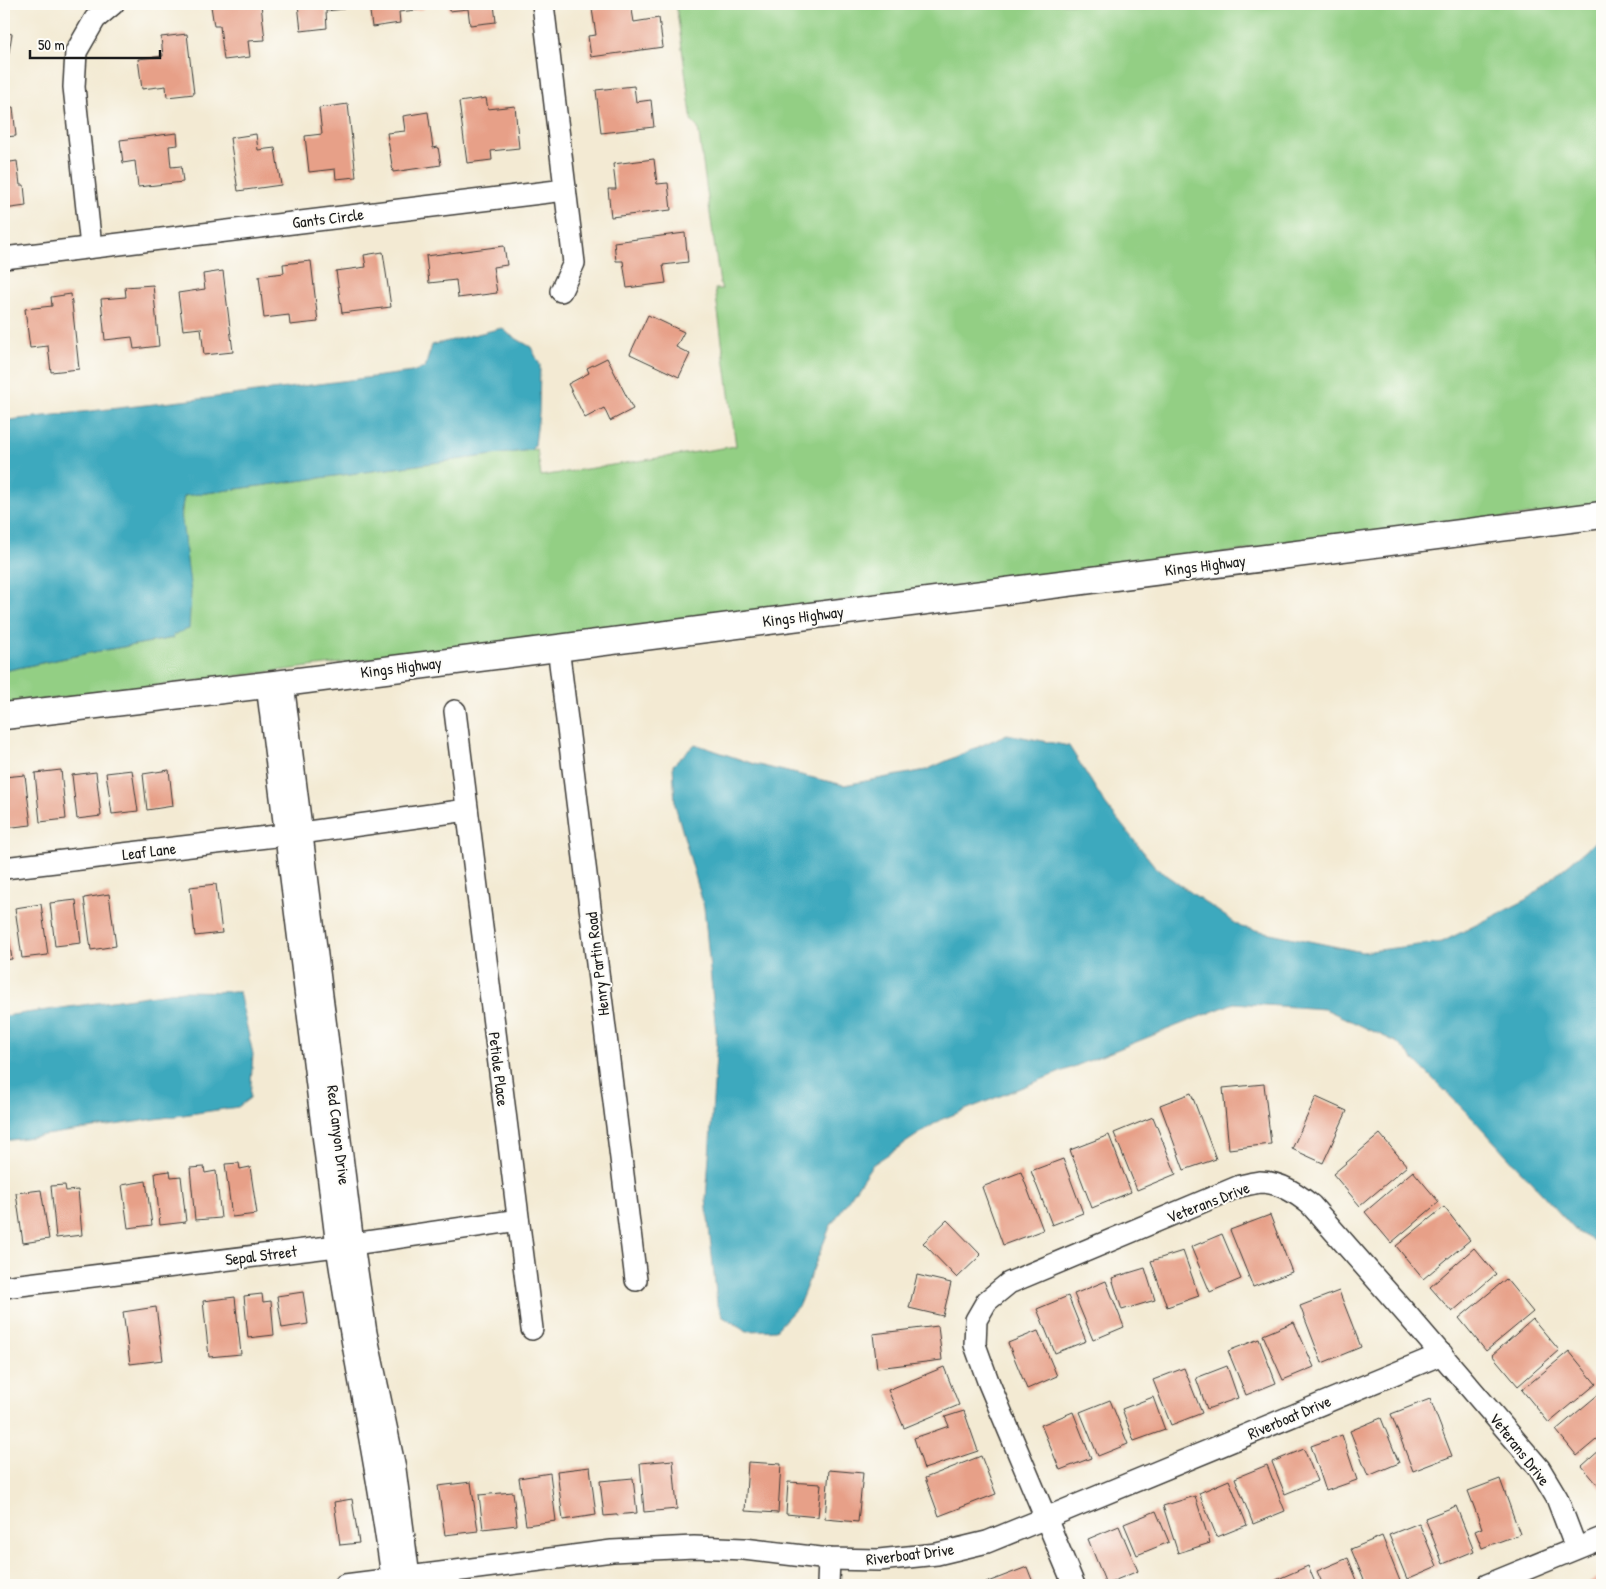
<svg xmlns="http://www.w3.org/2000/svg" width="1606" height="1589" viewBox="0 0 1606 1589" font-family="'Patrick Hand',sans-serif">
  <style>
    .green { fill: #93cf84; stroke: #587650 }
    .water { fill: #3ea9be; stroke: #2d626d }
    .building { fill: #e7a088 }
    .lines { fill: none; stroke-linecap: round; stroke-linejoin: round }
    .minor-casing { stroke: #3c3b37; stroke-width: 24 }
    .tertiary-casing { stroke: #3c3b37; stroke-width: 29 }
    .minor { stroke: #fff; stroke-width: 21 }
    .tertiary { stroke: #fff; stroke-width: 26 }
    .labels { text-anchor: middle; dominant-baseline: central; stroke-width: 4; stroke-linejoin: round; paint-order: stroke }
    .street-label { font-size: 16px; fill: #1c1c1c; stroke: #fdfcf7 }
  </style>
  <rect width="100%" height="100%" fill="#fdfcf7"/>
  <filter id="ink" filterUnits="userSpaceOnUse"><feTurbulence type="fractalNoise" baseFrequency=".02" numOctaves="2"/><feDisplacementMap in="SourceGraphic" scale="10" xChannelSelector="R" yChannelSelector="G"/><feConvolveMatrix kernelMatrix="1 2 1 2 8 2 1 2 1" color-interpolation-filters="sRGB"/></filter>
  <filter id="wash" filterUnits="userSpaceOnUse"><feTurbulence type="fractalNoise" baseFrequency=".0096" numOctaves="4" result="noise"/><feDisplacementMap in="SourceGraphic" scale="20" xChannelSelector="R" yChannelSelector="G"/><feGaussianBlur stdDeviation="1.12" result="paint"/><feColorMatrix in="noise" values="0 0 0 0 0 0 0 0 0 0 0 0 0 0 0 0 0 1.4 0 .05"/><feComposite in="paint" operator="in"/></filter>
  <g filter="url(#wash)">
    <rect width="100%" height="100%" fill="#f3ead3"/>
    <polygon class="green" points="676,4 1602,4 1602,506 4,705 4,671 89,653 173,638 183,496 537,449 541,476 736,446 715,289 722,289 720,284 698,128 692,122"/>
    <g class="water">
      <polygon points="502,328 510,335 531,347 540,365 539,413 535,445 531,450 184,496 181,513 191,592 189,629 177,633 177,635 173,635 174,638 89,653 4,671 4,421 18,419 209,398 412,372 425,367 432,345"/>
      <polygon points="1007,734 1069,746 1106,805 1157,869 1241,927 1362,952 1442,942 1526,900 1602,836 1602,1245 1577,1232 1476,1122 1396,1042 1325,1009 1234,1003 940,1120 872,1165 830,1227 799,1305 776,1330 747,1331 723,1317 717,1303 706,1199 717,1042 704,907 675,805 673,765 695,744 754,764 844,785 926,770"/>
      <polygon points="183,991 239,992 253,1054 250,1098 238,1107 4,1141 4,1016"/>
    </g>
    <g id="blocks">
      <g class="building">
        <polygon points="237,4 261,4 265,40 248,41 250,57 224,60 220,26 214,26 211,6"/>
        <polygon points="298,4 344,4 344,9 326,11 327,28 301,31"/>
        <polygon points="369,4 423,4 424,9 399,12 400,23 372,27"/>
        <polygon points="448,4 494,4 496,22 470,25 468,9 449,11"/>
        <polygon points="631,4 634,22 659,18 663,47 591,57 588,36 596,35 592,9"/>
        <polygon points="4,32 12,34 8,58 4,57"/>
        <polygon points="187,34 194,94 167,97 166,86 142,89 138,59 163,56 161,37"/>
        <polygon points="634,86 636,102 651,100 654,127 601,133 596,90"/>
        <polygon points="486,98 488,109 515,106 519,148 491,151 492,160 467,163 459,102"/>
        <polygon points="4,104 5,104 5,108 13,107 16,136 4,137"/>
        <polygon points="348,104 356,177 336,179 335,169 309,172 305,136 322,134 319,108"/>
        <polygon points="428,112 433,148 438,147 441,165 393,172 387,133 405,131 403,116"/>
        <polygon points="177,133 178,145 169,146 171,167 181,166 183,182 138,187 135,161 123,163 120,140"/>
        <polygon points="256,134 258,150 275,148 281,185 238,191 230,138"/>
        <polygon points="654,159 657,184 668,183 671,210 611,217 608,189 616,189 613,164"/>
        <polygon points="17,161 20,185 24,185 26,206 4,209 4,163"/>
        <polygon points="685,233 688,262 663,265 666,283 627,288 623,261 616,261 614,242"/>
        <polygon points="504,246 507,265 493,267 497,293 458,298 456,280 429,283 426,256"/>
        <polygon points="383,252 391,307 342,313 336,271 366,267 364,255"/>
        <polygon points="311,261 318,322 290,325 289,315 264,318 259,276 284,273 283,264"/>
        <polygon points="223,271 233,352 204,355 201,328 183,330 178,293 205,289 203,274"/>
        <polygon points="153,285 159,346 134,349 132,337 105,340 101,299 126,297 125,287"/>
        <polygon points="71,294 79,369 51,372 48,346 30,348 25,309 52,306 51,297"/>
        <polygon points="648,315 684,332 676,347 690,354 679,377 630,354"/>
        <polygon points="607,358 633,409 610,421 604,408 585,418 568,384 589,373 587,368"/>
        <polygon points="61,770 66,819 40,822 35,773"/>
        <polygon points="132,770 138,811 112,814 106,773"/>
        <polygon points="169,770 173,806 147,810 143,774"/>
        <polygon points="96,772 101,816 77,819 72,775"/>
        <polygon points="25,775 31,825 4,828 4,777"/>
        <polygon points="216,884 222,933 195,936 190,887"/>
        <polygon points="109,894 116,946 91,950 84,898"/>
        <polygon points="76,900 81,943 55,946 50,903"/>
        <polygon points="41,904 48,955 22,958 15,908"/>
        <polygon points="4,908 12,959 4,960"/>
        <polygon points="1264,1084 1271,1144 1229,1149 1223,1088"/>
        <polygon points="1191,1093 1216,1159 1184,1170 1160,1105"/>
        <polygon points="1316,1097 1347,1111 1323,1163 1292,1149"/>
        <polygon points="1153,1117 1176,1174 1137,1190 1114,1133"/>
        <polygon points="1380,1134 1407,1166 1360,1206 1333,1174"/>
        <polygon points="1109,1135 1131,1192 1092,1208 1070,1150"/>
        <polygon points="1063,1159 1083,1213 1052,1225 1031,1171"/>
        <polygon points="239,1163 240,1169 250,1167 257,1214 232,1217 225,1164"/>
        <polygon points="204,1167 205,1173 216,1171 221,1218 195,1220 190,1168"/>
        <polygon points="170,1171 171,1177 181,1176 186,1222 160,1225 155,1173"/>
        <polygon points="1413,1171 1439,1202 1391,1243 1365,1212"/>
        <polygon points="1021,1172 1043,1230 1003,1245 982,1187"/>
        <polygon points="146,1181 152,1225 128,1228 122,1185"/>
        <polygon points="65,1185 66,1191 78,1190 82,1235 56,1238 51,1186"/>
        <polygon points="41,1190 49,1239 23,1243 16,1193"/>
        <polygon points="1444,1207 1470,1240 1423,1279 1396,1246"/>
        <polygon points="1270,1215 1292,1272 1253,1287 1230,1230"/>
        <polygon points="947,1220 981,1255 957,1278 923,1243"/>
        <polygon points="1222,1234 1241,1279 1210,1292 1191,1247"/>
        <polygon points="1474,1248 1496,1274 1452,1312 1430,1287"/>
        <polygon points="1183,1251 1199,1296 1167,1307 1151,1261"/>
        <polygon points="1145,1268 1155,1300 1122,1310 1112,1278"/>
        <polygon points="917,1275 951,1283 943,1316 909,1308"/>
        <polygon points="1506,1279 1533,1312 1486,1351 1459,1318"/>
        <polygon points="1106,1281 1124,1327 1093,1340 1074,1294"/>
        <polygon points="1339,1291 1361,1347 1322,1363 1300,1306"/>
        <polygon points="303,1292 308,1324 282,1328 277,1296"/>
        <polygon points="262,1294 263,1302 271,1301 274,1335 248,1338 244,1296"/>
        <polygon points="1068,1296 1086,1341 1055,1353 1037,1309"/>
        <polygon points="235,1297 241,1354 209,1357 203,1301"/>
        <polygon points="156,1307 163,1360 130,1364 123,1312"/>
        <polygon points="1533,1319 1559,1350 1518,1386 1492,1355"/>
        <polygon points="1294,1322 1314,1367 1283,1380 1263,1335"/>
        <polygon points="938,1326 942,1360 877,1368 873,1334"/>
        <polygon points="1038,1331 1057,1376 1027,1389 1008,1343"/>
        <polygon points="1259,1339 1276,1383 1246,1395 1228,1351"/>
        <polygon points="1569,1351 1596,1384 1549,1423 1522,1390"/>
        <polygon points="1227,1366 1238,1398 1207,1409 1196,1378"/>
        <polygon points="944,1367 959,1405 904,1428 888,1390"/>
        <polygon points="1184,1368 1202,1413 1171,1425 1153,1380"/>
        <polygon points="1600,1393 1602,1395 1602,1435 1577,1456 1556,1430"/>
        <polygon points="1153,1397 1165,1430 1134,1441 1122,1409"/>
        <polygon points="1430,1399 1452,1456 1413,1471 1391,1414"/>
        <polygon points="1110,1400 1128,1444 1098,1456 1080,1412"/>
        <polygon points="964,1411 978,1451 924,1469 914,1438 949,1426 945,1417"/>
        <polygon points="1073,1412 1091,1458 1060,1470 1041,1425"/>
        <polygon points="1381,1418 1399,1463 1368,1476 1350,1431"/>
        <polygon points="1342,1435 1357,1480 1326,1491 1311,1446"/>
        <polygon points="1602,1448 1602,1490 1582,1466"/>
        <polygon points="1304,1449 1317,1481 1285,1494 1272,1462"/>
        <polygon points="981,1456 996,1494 939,1516 925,1478"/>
        <polygon points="673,1460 677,1509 644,1512 640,1463"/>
        <polygon points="748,1462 781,1464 778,1513 745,1511"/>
        <polygon points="1267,1465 1285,1511 1253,1524 1235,1478"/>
        <polygon points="590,1467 596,1515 563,1520 557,1471"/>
        <polygon points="829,1470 863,1473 858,1522 825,1519"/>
        <polygon points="550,1473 556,1521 526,1525 519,1478"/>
        <polygon points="633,1478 637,1513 604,1516 600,1481"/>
        <polygon points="1500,1479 1520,1534 1482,1548 1475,1531 1482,1528 1468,1491"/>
        <polygon points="1229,1480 1247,1525 1217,1537 1199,1493"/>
        <polygon points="471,1482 478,1531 445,1535 438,1486"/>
        <polygon points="788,1482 821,1484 818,1517 786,1514"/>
        <polygon points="513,1492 517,1525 483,1529 479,1495"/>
        <polygon points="1195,1496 1210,1543 1178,1553 1163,1506"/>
        <polygon points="352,1499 359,1543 340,1545 334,1502"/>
        <polygon points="1456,1506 1474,1551 1443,1564 1425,1518"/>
        <polygon points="1156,1511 1169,1542 1137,1555 1124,1524"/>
        <polygon points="1419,1523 1437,1566 1407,1579 1389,1535"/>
        <polygon points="1119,1526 1138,1571 1106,1584 1088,1539"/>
        <polygon points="1382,1536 1400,1581 1390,1585 1366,1585 1351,1549"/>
        <polygon points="1348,1558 1359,1585 1323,1585 1317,1571"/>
        <polygon points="1308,1566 1316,1585 1279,1585 1276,1580"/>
        <polygon points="1027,1567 1034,1585 980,1585"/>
        <polygon points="1602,1577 1602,1585 1583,1585"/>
        <polygon points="688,1581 688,1585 655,1585 655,1584"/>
      </g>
    </g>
  </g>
  <g filter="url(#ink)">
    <use href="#blocks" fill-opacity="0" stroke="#3c3b37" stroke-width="1"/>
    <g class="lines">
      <defs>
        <g id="minor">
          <polyline points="543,4 574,263 561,291"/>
          <polyline points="91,247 74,87 76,52 95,19 113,4"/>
          <polyline points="4,258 565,190"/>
          <polyline points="558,647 636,1280"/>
          <polyline points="283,683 353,1244 366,1333 395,1469 410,1585"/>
          <path d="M267,685L337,1246C353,1359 379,1471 393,1585"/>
          <polyline points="455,711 532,1329"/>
          <polyline points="4,868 301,833 467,810"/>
          <polyline points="4,1287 353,1244 518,1220"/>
          <polyline points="345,1585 612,1551 694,1547 744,1549 829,1559 879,1560 937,1554 987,1542 1046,1518 1442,1354"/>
          <polyline points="828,1585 829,1559"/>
          <path d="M1074,1585L988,1381L975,1345L976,1320L987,1301L1009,1283L1240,1186C1246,1185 1253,1183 1260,1182C1280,1182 1296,1193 1311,1205L1411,1319L1539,1468L1557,1498L1576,1548"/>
          <polyline points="1487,1585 1602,1538"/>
        </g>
        <polyline id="tertiary" points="4,716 283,683 1602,515"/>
      </defs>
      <use href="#minor" class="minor-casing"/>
      <use href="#tertiary" class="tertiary-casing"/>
      <use href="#minor" class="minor"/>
      <use href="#tertiary" class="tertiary"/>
    </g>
  </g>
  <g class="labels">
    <g class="street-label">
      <text transform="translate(328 218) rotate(-7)">Gants Circle</text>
      <text transform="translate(1205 565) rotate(-7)">Kings Highway</text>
      <text transform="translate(803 616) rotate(-7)">Kings Highway</text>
      <text transform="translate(401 667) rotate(-7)">Kings Highway</text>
      <text transform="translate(149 851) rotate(-7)">Leaf Lane</text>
      <text transform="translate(597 964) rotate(-97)">Henry Partin Road</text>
      <text transform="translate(499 1069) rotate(83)">Petiole Place</text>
      <text transform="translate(339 1135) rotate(83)">Red Canyon Drive</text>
      <text transform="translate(1208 1202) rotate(-21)">Veterans Drive</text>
      <text transform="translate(261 1255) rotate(-7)">Sepal Street</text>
      <text transform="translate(1289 1417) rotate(-23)">Riverboat Drive</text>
      <text transform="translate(1520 1449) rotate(52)">Veterans Drive</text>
      <text transform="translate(910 1554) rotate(-7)">Riverboat Drive</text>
    </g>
  </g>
  <rect width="1606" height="1589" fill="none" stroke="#fdfcf7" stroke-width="20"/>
  <path d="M30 50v8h130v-8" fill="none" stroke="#1c1c1c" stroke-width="2.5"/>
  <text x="38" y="50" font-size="15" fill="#1c1c1c" stroke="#fdfcf7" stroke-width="4" paint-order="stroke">50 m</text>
</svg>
